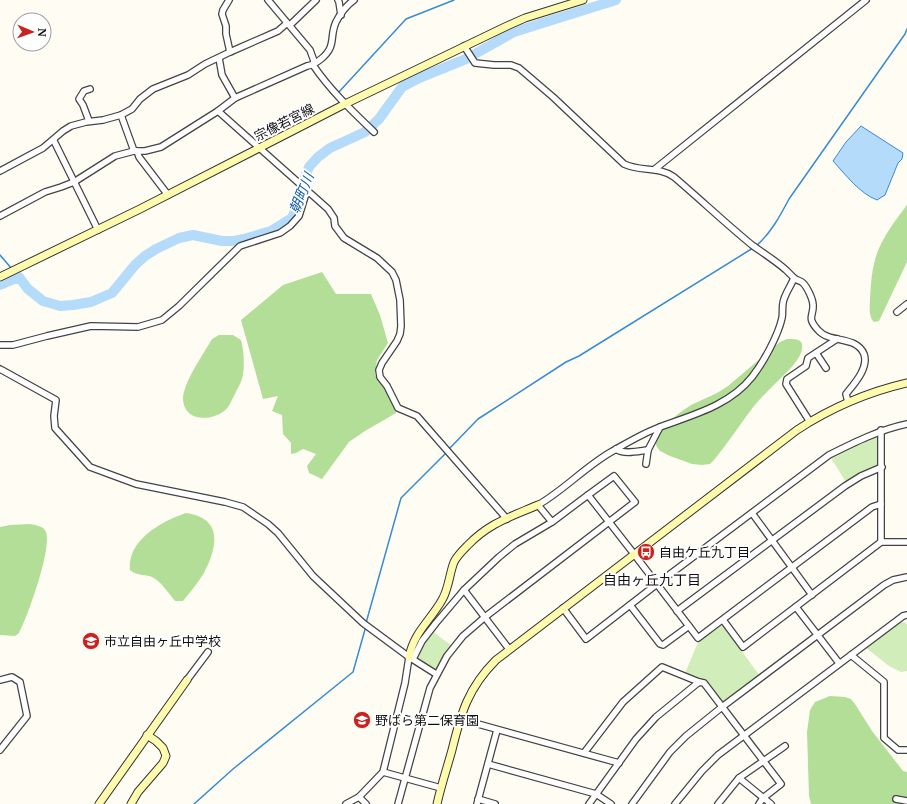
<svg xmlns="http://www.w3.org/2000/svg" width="907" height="804" viewBox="0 0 907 804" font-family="'Noto Serif','Noto Sans JP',serif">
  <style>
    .green { fill: #d1edb9 }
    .forest { fill: #b3de98 }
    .water { fill: #b4dbfa; stroke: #378bd5 }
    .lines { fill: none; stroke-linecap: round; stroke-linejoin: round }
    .stream { stroke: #378bd5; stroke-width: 1.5 }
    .river { stroke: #b4dbfa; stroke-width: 10 }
    .street-casing { stroke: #434343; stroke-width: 8 }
    .secondary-casing { stroke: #323232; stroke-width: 9 }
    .street { stroke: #fff; stroke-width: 5.5 }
    .secondary { stroke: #fffbae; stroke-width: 7 }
    .labels { text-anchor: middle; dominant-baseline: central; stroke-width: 4; stroke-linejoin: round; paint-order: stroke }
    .street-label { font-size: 13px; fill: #101010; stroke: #fff }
    .poi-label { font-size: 13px; fill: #101010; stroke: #fff; text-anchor: start }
    .water-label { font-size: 14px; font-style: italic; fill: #105dab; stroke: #fff }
    .neighbourhood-label { font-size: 14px; fill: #101010; stroke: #fff }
  </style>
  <rect width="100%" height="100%" fill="#fffdf3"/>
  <g class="green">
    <polygon points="877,434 879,435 879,464 846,482 831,458 842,451"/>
    <polygon points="904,622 907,624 907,671 901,672 889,666 865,647 895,624"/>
    <polygon points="723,625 759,675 722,704 705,681 685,673 699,640"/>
    <path d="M432,631L452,646L436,670L434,671L417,659C416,649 426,639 432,631Z"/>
  </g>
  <g class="forest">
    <path d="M907,205V262L879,321L874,322C868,316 870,306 870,298C871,287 871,276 874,264C878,243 894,222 907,205Z"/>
    <polygon points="322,272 336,294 371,294 380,315 388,343 377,360 375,375 389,391 396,413 365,431 349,442 322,479 309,473 307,466 316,454 303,449 296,453 291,454 291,443 283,434 282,415 272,411 278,396 263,399 241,320 283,285"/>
    <path d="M219,335H233L241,340C244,349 245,370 242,379C240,385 236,391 234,396C231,401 229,408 224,411C210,422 184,421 183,399C183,383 204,353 212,339Z"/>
    <path d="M787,339C793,339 804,338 802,348C802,356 792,367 786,373C775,384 764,394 754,406C740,424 728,443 714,460L710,464L702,465L692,464L670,456L660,451L657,447L654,440L656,433L678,414L691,405L717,393L728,386L780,342Z"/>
    <path d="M186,513C223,518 218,547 204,573C198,583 190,592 183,601H175C169,594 161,581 152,577C144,574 137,576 130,570C127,540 162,521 186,513Z"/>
    <path d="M30,524C35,525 44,526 46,532C52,549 28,616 19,633L15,636L1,635H0V527L10,525Z"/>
    <polygon points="830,696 845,697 851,699 855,704 872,731 903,771 907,772 907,804 811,804 809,796 807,732 810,710 815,702"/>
  </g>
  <path class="water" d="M861,126L903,153L902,159L898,163L885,195L877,200C859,193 846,175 833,161L846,142Z"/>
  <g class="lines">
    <g class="stream">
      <polyline points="338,93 406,19 454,0"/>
      <path d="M756,246C771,233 780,216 789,199L905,34L907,29"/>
      <polyline points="0,255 12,269"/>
      <polyline points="16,273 19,277"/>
      <polyline points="449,449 478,419 566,362 579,356 753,248"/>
      <polyline points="366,623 401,498 447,452"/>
      <polyline points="194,804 233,769 353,672 366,626"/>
    </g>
    <polyline class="river" points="0,285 19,277 28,289 43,301 60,306 73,305 91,302 112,293 135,265 145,256 156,249 179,238 193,235 222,241 234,241 244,239 271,231 292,218 298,204 305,177 309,167 318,157 330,148 365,132 379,119 402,87 419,78 466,59 514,32 616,0"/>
    <defs>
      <g id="street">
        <polyline points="229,0 223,10 222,14 226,26 226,34 230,52"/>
        <path d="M268,0L310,50L314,61L313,65C330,90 352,111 374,132"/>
        <polyline points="338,0 339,2 341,15"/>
        <polyline points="290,25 316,0"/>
        <path d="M464,46L475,63L494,65H511L519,68L553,97L624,164C640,172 659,166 674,177C700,199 725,223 752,245C763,253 776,261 786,270C789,273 792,276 795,279C797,280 801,281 803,283C807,287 813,299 813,305C814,316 806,317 818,330C830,344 856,335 864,354C869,368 854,384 846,394L848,402"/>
        <polyline points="219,58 222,75 235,98"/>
        <polyline points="218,111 328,209 334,218 335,226 344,238 377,258 392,272 396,280 400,300 401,326 400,334 397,341 382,363 379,370 380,377 387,386 398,408 417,416 507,519"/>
        <polyline points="121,115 134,151"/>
        <polyline points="89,121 83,105 79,99 84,91 90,89"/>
        <polyline points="54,141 98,230"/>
        <polyline points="137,151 139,157 168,195"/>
        <polyline points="655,169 866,0"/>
        <polyline points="0,171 43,148 63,131 71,126 86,122 103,120 121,115 132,109 140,99 153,89 188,75 205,64 230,52 278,31 286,24"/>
        <path d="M0,216L45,192L61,187L74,182L115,156L134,151H145L161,147L218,111L235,98L307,66C313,65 316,63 321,59C337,46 329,37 336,22C340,14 347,5 354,0"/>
        <polyline points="897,312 907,304"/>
        <polyline points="0,345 13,345 47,336 91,326 138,327 162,320 179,306 240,246 280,233 290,226 299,216 307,190"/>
        <polyline points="816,353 826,368"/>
        <polyline points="0,369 56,400 54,416 55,428 90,467 136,484 225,502 243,507 268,524 278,533 313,576 363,623 409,657 436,674"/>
        <polyline points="810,422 786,384 787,379 806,366 808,358 837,339"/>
        <polyline points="881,430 881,542"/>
        <path d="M616,449C624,455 639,451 648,450"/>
        <polyline points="646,464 648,450 660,427"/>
        <polyline points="752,513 812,595"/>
        <path d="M552,522L538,505C564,490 585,467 611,452C627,443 643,433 660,427C692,415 729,406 752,377C763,363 778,336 782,318C783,313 782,308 783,303C784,295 791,286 794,278"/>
        <polyline points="464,590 509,649"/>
        <polyline points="630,605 660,644 663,645 689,626"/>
        <polyline points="796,607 839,663"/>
        <path d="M563,608L586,639L657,584L829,455C855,442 879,430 907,424"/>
        <polyline points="677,611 845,486 861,476 882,467"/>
        <polyline points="723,620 743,647 881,542 907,542"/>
        <polyline points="851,655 884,682 884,738 898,750 907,750"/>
        <polyline points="413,659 422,641 436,623 464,590 499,557 515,544 552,522 588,495 634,554 698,638 872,507 881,504"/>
        <polyline points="0,680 12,677 20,682 27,716 0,750"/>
        <polyline points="187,680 208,652"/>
        <polyline points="460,719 619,763"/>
        <polyline points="584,753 623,702 662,667 699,682"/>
        <polyline points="488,764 596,794 611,804"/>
        <polyline points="383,772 441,788"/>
        <polyline points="739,778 771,804"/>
        <polyline points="359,797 366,804"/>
        <polyline points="478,799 495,804"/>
        <polyline points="896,799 907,801"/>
        <polyline points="346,804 359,797 383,772 405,683 409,657"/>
        <polyline points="398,804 430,688 447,656 463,636 485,617 635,502 614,476 588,495"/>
        <polyline points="477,804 497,730"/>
        <polyline points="589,804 636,739 656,717 699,682 704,683 781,784 763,798 759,804"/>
        <polyline points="632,804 670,752 686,736 722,707 884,585 893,580 907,577"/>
        <polyline points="675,804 702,771 718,755 903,616 907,615"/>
        <polyline points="718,804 739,778 785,746"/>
      </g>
      <g id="secondary">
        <polyline points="0,277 140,209 345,104 507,26 525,18 583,0"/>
        <path d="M409,657C414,632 430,621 442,600C449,588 449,575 454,562C457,556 463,550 467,546C489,523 510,517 538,505"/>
        <polyline points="99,804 187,680"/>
        <polyline points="131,804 138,792 163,763 166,756 163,748 156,741 147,735"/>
        <path d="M437,804C441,786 447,768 452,750C461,713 468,688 496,660L797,430C831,408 868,392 907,383"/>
      </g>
    </defs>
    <use href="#street" class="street-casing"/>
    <use href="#secondary" class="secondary-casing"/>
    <use href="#street" class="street"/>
    <use href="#secondary" class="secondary"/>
  </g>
  <defs>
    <symbol id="bus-disc" viewBox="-11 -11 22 22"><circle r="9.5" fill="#c9221f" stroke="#fff"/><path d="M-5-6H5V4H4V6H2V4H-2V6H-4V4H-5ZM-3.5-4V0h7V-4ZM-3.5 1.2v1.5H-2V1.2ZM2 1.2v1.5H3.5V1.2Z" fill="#fff"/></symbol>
    <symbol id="school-disc" viewBox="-11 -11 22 22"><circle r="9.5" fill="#c9221f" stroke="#fff"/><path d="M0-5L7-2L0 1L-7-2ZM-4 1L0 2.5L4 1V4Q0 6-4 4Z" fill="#fff"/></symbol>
  </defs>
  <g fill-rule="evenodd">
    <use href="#bus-disc" x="636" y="542" width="20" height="20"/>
    <use href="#school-disc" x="81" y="631" width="20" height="20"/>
    <use href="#school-disc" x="352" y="710" width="20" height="20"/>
  </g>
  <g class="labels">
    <g class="street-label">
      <text transform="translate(284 122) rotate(-27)">宗像若宮線</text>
    </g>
    <g class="poi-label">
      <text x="659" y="552">自由ケ丘九丁目</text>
      <text x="104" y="641">市立自由ヶ丘中学校</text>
      <text x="375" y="720">野ばら第二保育園</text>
    </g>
    <g class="water-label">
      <text transform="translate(301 193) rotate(-68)">朝町川</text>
    </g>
    <g class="neighbourhood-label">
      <text x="652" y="579">自由ヶ丘九丁目</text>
    </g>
  </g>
  <g transform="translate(32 32) rotate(92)"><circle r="19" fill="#ffffff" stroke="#9f9f9f"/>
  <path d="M0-3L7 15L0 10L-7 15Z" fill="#c9221f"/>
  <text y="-6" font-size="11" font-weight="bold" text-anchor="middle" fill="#101010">N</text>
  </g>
</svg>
